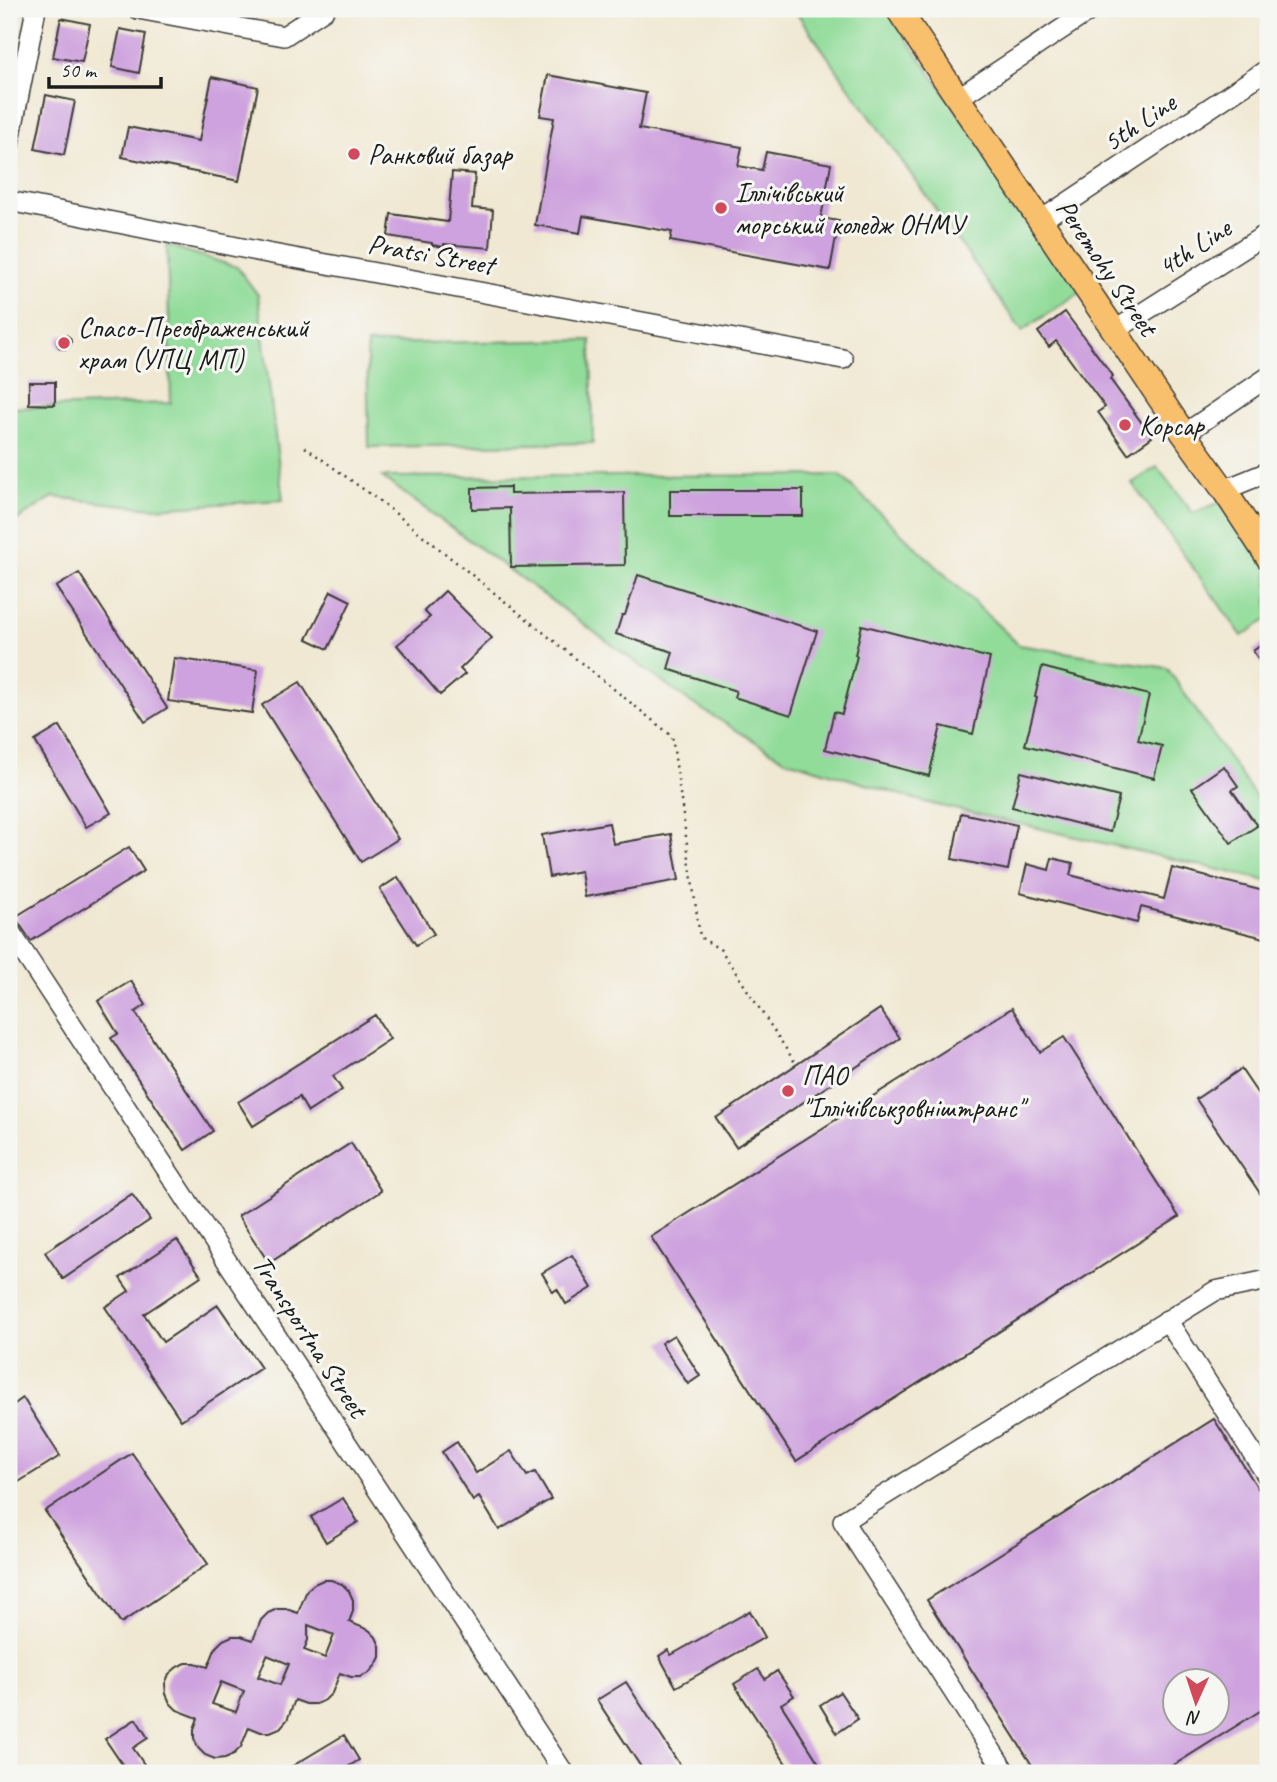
<svg xmlns="http://www.w3.org/2000/svg" width="1277" height="1782" viewBox="0 0 1277 1782" font-family="Caveat,sans-serif">
  <style>
    .green { fill: #91dc99; stroke: #567c5a; stroke-width: 2 }
    .building { fill: #cea2de; fill-rule: evenodd }
    .lines { fill: none; stroke-linecap: round; stroke-linejoin: round }
    .minor-casing { stroke: #3c3b37; stroke-width: 22 }
    .major-casing { stroke: #3c3b37; stroke-width: 27 }
    .path { stroke: #3c3b37; stroke-width: 2.5; stroke-dasharray: 2 5; stroke-linecap: butt }
    .minor { stroke: #fff; stroke-width: 19 }
    .major { stroke: #f8bf6c; stroke-width: 24 }
    .poi-dot { fill: #d1495b; stroke: #f6f6f2; stroke-width: 2.5 }
    .labels { text-anchor: middle; dominant-baseline: central; stroke-width: 6; stroke-linejoin: round; paint-order: stroke }
    .street-label { font-size: 28px; fill: #1c1c1c; stroke: #f6f6f2 }
    .poi-label { font-size: 28px; fill: #1c1c1c; stroke: #f6f6f2; text-anchor: start }
  </style>
  <rect width="100%" height="100%" fill="#f6f6f2"/>
  <filter id="ink" filterUnits="userSpaceOnUse"><feTurbulence type="fractalNoise" baseFrequency=".0143" numOctaves="2"/><feDisplacementMap in="SourceGraphic" scale="14" xChannelSelector="R" yChannelSelector="G"/><feConvolveMatrix kernelMatrix="1 2 1 2 8 2 1 2 1" color-interpolation-filters="sRGB"/></filter>
  <filter id="wash" filterUnits="userSpaceOnUse"><feTurbulence type="fractalNoise" baseFrequency=".00686" numOctaves="4" result="noise"/><feDisplacementMap in="SourceGraphic" scale="28" xChannelSelector="R" yChannelSelector="G"/><feGaussianBlur stdDeviation="1.57" result="paint"/><feColorMatrix in="noise" values="0 0 0 0 0 0 0 0 0 0 0 0 0 0 0 0 0 1.4 0 .05"/><feComposite in="paint" operator="in"/></filter>
  <g filter="url(#wash)">
    <rect width="100%" height="100%" fill="#f0e8d2"/>
    <g class="green">
      <polygon points="794,9 886,9 1082,291 1022,331"/>
      <polygon points="167,245 237,267 258,295 283,500 153,508 53,497 9,525 9,408 171,403"/>
      <polygon points="591,340 593,443 369,447 367,344"/>
      <polygon points="1157,467 1193,513 1218,503 1225,504 1268,569 1268,619 1242,636 1132,483"/>
      <polygon points="840,475 1019,645 1167,668 1268,815 1268,881 928,803 784,759 693,704 382,477"/>
    </g>
    <g id="blocks">
      <g class="building">
        <polygon points="61,18 90,24 82,62 53,57"/>
        <polygon points="120,29 146,34 139,73 112,67"/>
        <polygon points="548,75 646,93 639,129 742,147 738,166 762,170 766,152 831,164 821,218 839,221 830,270 670,241 672,232 583,216 580,233 535,225 554,118 540,116"/>
        <polygon points="212,77 258,87 239,181 122,157 128,127 199,141"/>
        <polygon points="46,95 75,101 64,155 35,149"/>
        <polygon points="452,172 475,174 472,208 493,210 490,248 444,244 444,247 432,245 432,243 388,236 391,214 448,222"/>
        <polygon points="1065,312 1113,376 1110,379 1152,437 1128,454 1098,412 1105,407 1056,341 1049,347 1038,332"/>
        <circle cx="64" cy="342" r="7"/>
        <polygon points="29,382 55,382 55,405 29,404"/>
        <polygon points="510,487 510,494 624,492 625,565 511,567 510,508 472,509 472,488"/>
        <rect x="670" y="490" width="133" height="26"/>
        <polygon points="79,573 167,708 145,722 56,587"/>
        <polygon points="638,575 817,631 791,715 734,697 736,691 668,669 673,652 616,634 622,615 625,615"/>
        <polygon points="331,591 351,601 328,649 307,639"/>
        <polygon points="445,591 492,638 460,669 465,674 440,695 397,645 430,617 424,611"/>
        <polygon points="862,625 990,658 973,734 941,726 929,776 825,749 834,712 842,714 857,656 855,655"/>
        <polygon points="1268,640 1268,673 1253,651"/>
        <polygon points="174,658 258,670 252,713 168,701"/>
        <polygon points="1042,667 1149,695 1138,740 1162,746 1154,778 1025,745 1037,698 1035,697"/>
        <polygon points="300,682 398,839 361,862 262,705"/>
        <polygon points="60,726 111,813 86,827 35,741"/>
        <polygon points="1224,766 1238,786 1232,790 1257,826 1231,843 1192,788"/>
        <polygon points="1021,772 1119,797 1110,832 1012,807"/>
        <polygon points="961,813 1017,825 1008,870 952,859"/>
        <polygon points="609,823 613,844 671,834 679,880 585,897 581,871 549,877 542,835"/>
        <polygon points="129,847 144,871 31,941 15,917"/>
        <polygon points="1052,858 1073,863 1070,875 1164,899 1172,868 1268,892 1268,939 1141,907 1137,923 1020,893 1027,864 1049,870"/>
        <polygon points="398,877 434,934 416,945 380,889"/>
        <polygon points="131,981 146,1005 135,1012 213,1131 185,1150 111,1038 118,1034 98,1001"/>
        <polygon points="1012,1008 1040,1052 1064,1037 1179,1217 796,1461 651,1237"/>
        <polygon points="880,1009 900,1038 736,1147 716,1118"/>
        <polygon points="375,1015 390,1039 333,1076 342,1090 308,1112 299,1097 253,1126 238,1102"/>
        <polygon points="1241,1069 1268,1109 1268,1205 1196,1099"/>
        <polygon points="351,1143 381,1191 269,1263 238,1216"/>
        <polygon points="132,1194 150,1220 63,1279 45,1252"/>
        <polygon points="177,1240 201,1276 144,1314 163,1342 218,1305 261,1368 181,1420 105,1307 129,1291 120,1278"/>
        <polygon points="572,1255 592,1288 566,1304 557,1289 553,1292 542,1273"/>
        <polygon points="674,1335 700,1376 688,1384 661,1343"/>
        <polygon points="23,1398 60,1456 9,1488 9,1408"/>
        <path d="M1214,1419L1268,1504V1706L1161,1773H1037L927,1600ZM1175,1681H1217V1723H1175Z"/>
        <polygon points="457,1442 476,1473 511,1451 527,1476 535,1472 551,1499 499,1530 479,1497 473,1501 442,1452"/>
        <polygon points="132,1453 208,1564 121,1623 45,1511"/>
        <polygon points="343,1498 358,1522 326,1542 311,1517"/>
        <path d="M323,1580H331L342,1584L349,1591L353,1600V1611L349,1622L369,1630L376,1637L380,1646V1657L376,1665L369,1673L360,1677H351L340,1673L332,1693L325,1700L316,1704H306L295,1700L287,1720L280,1728L270,1732H261L249,1727L241,1747L234,1754L225,1758L215,1759L205,1755L198,1748L194,1738V1729L198,1718L177,1710L170,1703L166,1694L165,1684L169,1674L177,1667L186,1663H195L208,1667L216,1647L223,1640L232,1636H241L253,1640L261,1620L268,1613L277,1609H286L298,1613L307,1590L314,1584ZM308,1625L334,1635L325,1658L304,1650L308,1640ZM267,1655L289,1664L280,1685L258,1677ZM221,1682L244,1691L236,1712L212,1704Z"/>
        <polygon points="750,1611 765,1637 676,1687 659,1656 668,1650 671,1655"/>
        <polygon points="758,1669 765,1679 777,1671 794,1696 781,1704 822,1768 814,1773 792,1773 734,1684"/>
        <polygon points="626,1682 685,1773 645,1773 597,1700"/>
        <polygon points="840,1692 858,1719 837,1733 820,1705"/>
        <polygon points="136,1719 148,1738 133,1748 150,1773 128,1773 105,1739"/>
        <polygon points="344,1735 359,1760 338,1773 281,1773"/>
      </g>
    </g>
  </g>
  <g filter="url(#ink)">
    <use href="#blocks" fill-opacity="0" stroke="#3c3b37" stroke-width="2"/>
    <g class="lines">
      <defs>
        <g id="minor">
          <polyline points="138,9 284,36 325,9"/>
          <polyline points="958,98 1092,9"/>
          <polyline points="9,145 36,9"/>
          <polyline points="9,201 267,253 843,359"/>
          <polyline points="1040,221 1268,69"/>
          <polyline points="1114,331 1268,233"/>
          <polyline points="1184,434 1268,377"/>
          <polyline points="1224,490 1268,472"/>
          <polyline points="9,930 564,1773"/>
          <polyline points="1167,1320 1268,1477"/>
          <polyline points="1006,1773 843,1521 1215,1291 1268,1280"/>
        </g>
        <polyline id="major" points="898,9 1184,434 1224,490 1268,557"/>
      </defs>
      <use href="#minor" class="minor-casing"/>
      <use href="#major" class="major-casing"/>
      <polyline class="path" points="305,447 385,505 672,736 700,937 721,950 796,1064"/>
      <use href="#minor" class="minor"/>
      <use href="#major" class="major"/>
    </g>
  </g>
  <g class="poi-dot">
    <circle cx="354" cy="154" r="7"/>
    <circle cx="721" cy="208" r="7"/>
    <circle cx="64" cy="343" r="7"/>
    <circle cx="1125" cy="425" r="7"/>
    <circle cx="788" cy="1091" r="7"/>
  </g>
  <g class="labels">
    <g class="street-label">
      <text transform="translate(1139 122) rotate(-34)">5th Line</text>
      <text transform="translate(1194 247) rotate(-33)">4th Line</text>
      <text transform="translate(431 254) rotate(10)">Pratsi Street</text>
      <text transform="translate(1107 267) rotate(56)">Peremohy Street</text>
      <text transform="translate(310 1336) rotate(57)">Transportna Street</text>
    </g>
    <g class="poi-label">
      <text x="368" y="154">Ранковий базар</text>
      <text x="735" y="192">Іллічівський<tspan x="735" dy="32">морський коледж ОНМУ</tspan></text>
      <text x="78" y="327">Спасо-Преображенський<tspan x="78" dy="32">храм (УПЦ МП)</tspan></text>
      <text x="1139" y="425">Корсар</text>
      <text x="802" y="1075">ПАО<tspan x="802" dy="32">"Іллічівськзовніштранс"</tspan></text>
    </g>
  </g>
  <rect width="1277" height="1782" fill="none" stroke="#f6f6f2" stroke-width="35"/>
  <g transform="translate(1196 1702) rotate(183)"><circle r="33" fill="#f6f6f2" stroke="#9f9f9c" stroke-width="2"/>
  <path d="M0-5L12 26L0 18L-12 26Z" fill="#d1495b"/>
  <text y="-10" font-size="19" font-weight="bold" text-anchor="middle" fill="#1c1c1c">N</text>
  </g>
  <path d="M49 77v10h112v-10" fill="none" stroke="#1c1c1c" stroke-width="3.5"/>
  <text x="60" y="77" font-size="21" fill="#1c1c1c" stroke="#f6f6f2" stroke-width="5" paint-order="stroke">50 m</text>
</svg>
